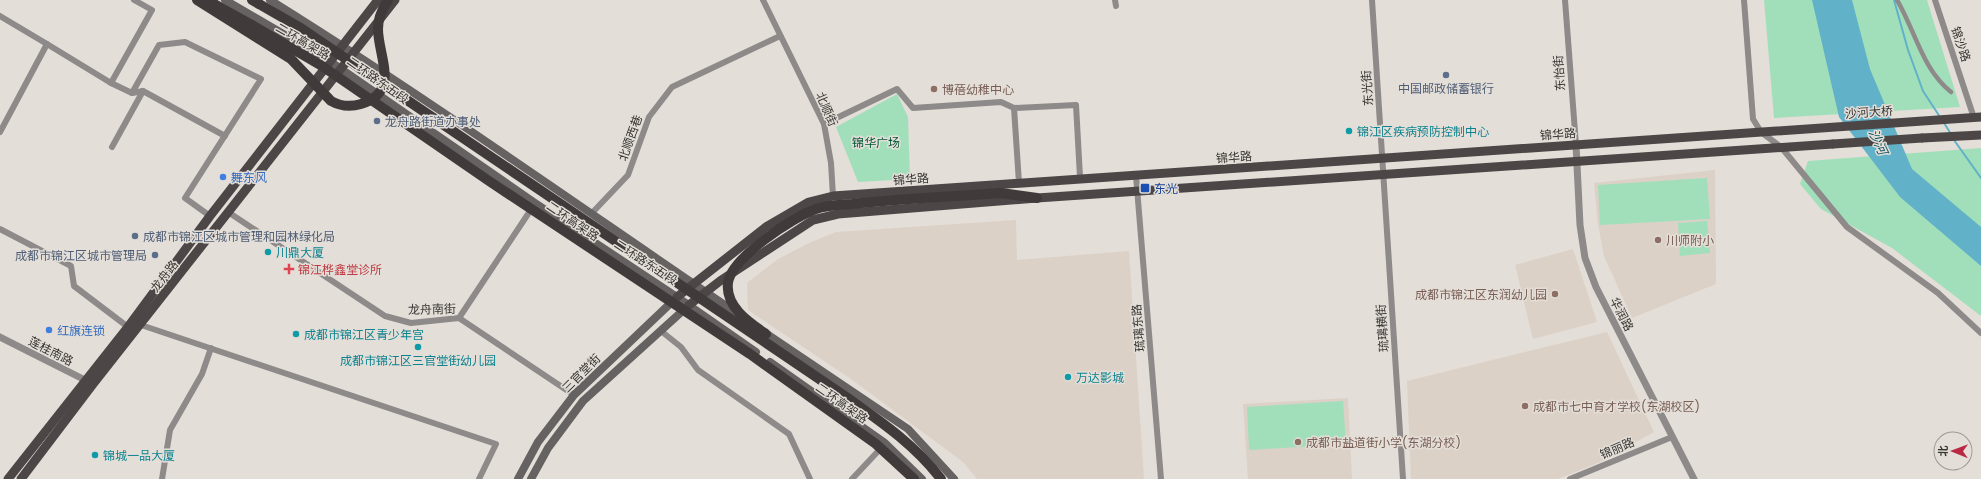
<svg xmlns="http://www.w3.org/2000/svg" width="1981" height="479" viewBox="0 0 1981 479" font-family="Poppins,'Noto Sans SC',sans-serif">
  <style>
    .built { fill: #dcd1c6 }
    .green { fill: #a1dfbb }
    .water { fill: #61b2c8 }
    .lines { fill: none; stroke-linecap: round; stroke-linejoin: round }
    .stream { stroke: #61b2c8; stroke-width: 2 }
    .pedestrian { stroke: #8e8a8a; stroke-width: 4.5 }
    .minor { stroke: #8e8a8a; stroke-width: 6 }
    .tertiary { stroke: #8e8a8a; stroke-width: 7 }
    .secondary { stroke: #676262; stroke-width: 8 }
    .primary { stroke: #4c4646; stroke-width: 9 }
    .trunk { stroke: #413a3a; stroke-width: 10 }
    .primary-bridge { stroke: #4c4646; stroke-width: 9 }
    .trunk-bridge { stroke: #413a3a; stroke-width: 10 }
    .service-dot { fill: #5c6f8a; stroke: #e4ded8; stroke-width: 1.5 }
    .education-dot { fill: #8d6e63; stroke: #e4ded8; stroke-width: 1.5 }
    .culture-dot { fill: #0f9aa8; stroke: #e4ded8; stroke-width: 1.5 }
    .shop-dot { fill: #3f7fe0; stroke: #e4ded8; stroke-width: 1.5 }
    .transit-dot { fill: #1a4fb4; stroke: #e4ded8; stroke-width: 1.5 }
    .health-dot { fill: #e0444e; stroke: #e4ded8; stroke-width: 1.5 }
    .labels { text-anchor: middle; dominant-baseline: central; stroke-width: 3; stroke-linejoin: round; paint-order: stroke }
    .street-label { font-size: 12px; fill: #373532; stroke: #e4ded8 }
    .service-label { font-size: 12px; fill: #4e5e75; stroke: #e4ded8; text-anchor: start }
    .education-label { font-size: 12px; fill: #785e54; stroke: #e4ded8; text-anchor: start }
    .culture-label { font-size: 12px; fill: #0d838f; stroke: #e4ded8; text-anchor: start }
    .park-label { font-size: 12px; fill: #025634; stroke: #e4ded8 }
    .shop-label { font-size: 12px; fill: #366cbe; stroke: #e4ded8; text-anchor: start }
    .transit-label { font-size: 12px; fill: #164399; stroke: #e4ded8; text-anchor: start }
    .health-label { font-size: 12px; fill: #be3a42; stroke: #e4ded8; text-anchor: start }
    .water-label { font-size: 13px; font-style: italic; fill: #0d5463; stroke: #e4ded8 }
  </style>
  <rect width="100%" height="100%" fill="#e4ded8"/>
  <g class="built">
    <polygon points="1715,170 1716,284 1632,318 1604,256 1598,224 1594,183"/>
    <polygon points="1016,220 1017,260 1129,251 1144,479 977,479 963,462 851,379 748,310 747,283 778,259 809,243 836,232"/>
    <polygon points="1573,249 1597,322 1533,339 1515,265"/>
    <polygon points="1607,332 1654,432 1600,462 1558,479 1411,479 1407,381"/>
    <polygon points="1348,398 1352,479 1248,479 1243,404"/>
  </g>
  <g class="green">
    <polygon points="1764,0 1927,0 1960,107 1774,118"/>
    <polygon points="897,94 908,117 910,179 858,182 836,127"/>
    <polygon points="1981,148 1981,316 1892,248 1821,209 1800,184 1808,161"/>
    <polygon points="1707,178 1710,219 1600,225 1598,185"/>
    <polygon points="1707,221 1710,253 1680,256 1678,223"/>
    <polygon points="1343,401 1346,444 1249,450 1247,407"/>
  </g>
  <polygon class="water" points="1812,0 1852,0 1870,69 1912,169 1981,227 1981,266 1900,197 1839,117"/>
  <g class="lines">
    <g class="stream">
      <polyline points="1894,0 1908,50 1923,91 1940,117"/>
      <polyline points="1944,123 1951,134"/>
      <polyline points="1954,140 1981,178"/>
    </g>
    <path class="pedestrian" d="M1897,0C1915,30 1922,69 1951,92"/>
    <g class="minor">
      <polyline points="763,0 824,124 831,163 833,196"/>
      <polyline points="1115,0 1116,6"/>
      <polyline points="1372,0 1403,479"/>
      <polyline points="1565,0 1576,145"/>
      <polyline points="1744,0 1753,119 1761,132 1781,147 1847,227 1938,293 1981,333"/>
      <polyline points="1935,0 1974,118"/>
      <polyline points="0,16 47,44 0,132"/>
      <polyline points="47,44 111,83 152,10 134,0"/>
      <polyline points="111,83 132,93 159,45 185,42 261,79 185,198 210,216"/>
      <polyline points="143,91 225,136"/>
      <polyline points="824,124 897,89 913,108 1001,102 1014,108"/>
      <polyline points="112,147 143,91 132,93"/>
      <polyline points="1136,176 1161,479"/>
      <polyline points="1019,183 1014,108 1076,105 1080,177"/>
      <polyline points="228,212 385,316 411,323 459,318 574,395"/>
      <polyline points="592,213 628,175 649,117 672,87 780,36"/>
      <polyline points="0,229 71,266 74,286 128,327"/>
      <polyline points="459,318 532,208"/>
      <polyline points="141,325 496,444 479,479"/>
      <polyline points="661,331 681,347 698,370 789,434 810,479"/>
      <polyline points="162,479 170,430 202,374 211,348"/>
      <polyline points="852,479 883,446"/>
      <polyline points="1570,479 1672,437"/>
    </g>
    <g class="tertiary">
      <polyline points="1576,145 1580,225 1585,258 1596,287 1694,479"/>
      <polyline points="0,337 89,382"/>
    </g>
    <g class="secondary">
      <polyline points="225,0 331,62 535,203 677,297 756,352"/>
      <path d="M270,0C429,99 583,209 738,314"/>
      <polyline points="761,330 908,429 954,479"/>
      <polyline points="770,362 885,443 922,479"/>
      <polyline points="518,479 538,442 574,395 675,299"/>
      <polyline points="531,479 548,448 583,401 688,306"/>
    </g>
    <g class="primary">
      <polyline points="1922,138 1981,135"/>
      <polyline points="677,297 766,227 809,202 833,196 1981,117"/>
      <polyline points="689,305 720,281 813,220 838,214 1037,198 1833,144"/>
      <polyline points="8,479 128,327 210,216 378,0"/>
      <polyline points="21,479 93,384 395,0"/>
    </g>
    <g class="trunk">
      <polyline points="207,0 252,25"/>
      <polyline points="252,0 259,4"/>
      <polyline points="956,196 1001,193 1037,198"/>
    </g>
    <polyline class="primary-bridge" points="1833,144 1922,138"/>
    <g class="trunk-bridge">
      <path d="M197,0L291,59L331,101C340,106 351,107 361,104C401,92 378,56 378,29C378,18 382,9 388,0"/>
      <path d="M259,4L299,27L849,399C883,423 916,446 941,479"/>
      <polyline points="252,25 322,66 489,181 750,354 876,444 914,479"/>
      <path d="M766,334C750,323 725,307 728,283C731,258 793,217 816,209C827,205 841,205 852,204C887,200 921,198 956,196"/>
    </g>
  </g>
  <g class="service-dot">
    <circle cx="1446" cy="75" r="4"/>
    <circle cx="377" cy="121" r="4"/>
    <circle cx="135" cy="236" r="4"/>
    <circle cx="155" cy="255" r="4"/>
  </g>
  <g class="education-dot">
    <circle cx="934" cy="89" r="4"/>
    <circle cx="1658" cy="240" r="4"/>
    <circle cx="1555" cy="294" r="4"/>
    <circle cx="1525" cy="406" r="4"/>
    <circle cx="1298" cy="442" r="4"/>
  </g>
  <g class="culture-dot">
    <circle cx="1349" cy="131" r="4"/>
    <circle cx="268" cy="252" r="4"/>
    <circle cx="296" cy="334" r="4"/>
    <circle cx="418" cy="347" r="4"/>
    <circle cx="1068" cy="377" r="4"/>
    <circle cx="95" cy="455" r="4"/>
  </g>
  <g class="shop-dot">
    <circle cx="223" cy="177" r="4"/>
    <circle cx="49" cy="330" r="4"/>
  </g>
  <rect class="transit-dot" x="1140" y="183" width="10" height="10" rx="2"/>
  <path class="health-dot" d="M287 263h4v4h4v4h-4v4h-4v-4h-4v-4h4z"/>
  <g class="labels">
    <g class="street-label">
      <text transform="translate(303 41) rotate(30)">二环高架路</text>
      <text transform="translate(1961 44) rotate(71)">锦沙路</text>
      <text transform="translate(1559 73) rotate(-94)">东怡街</text>
      <text transform="translate(378 80) rotate(35)">二环路东五段</text>
      <text transform="translate(1367 88) rotate(-94)">东光街</text>
      <text transform="translate(827 109) rotate(67)">北顺街</text>
      <text transform="translate(1869 112) rotate(-4)">沙河大桥</text>
      <text transform="translate(1558 134) rotate(-4)">锦华路</text>
      <text transform="translate(630 138) rotate(-70)">北顺西巷</text>
      <text transform="translate(1234 157) rotate(-4)">锦华路</text>
      <text transform="translate(911 179) rotate(-4)">锦华路</text>
      <text transform="translate(573 221) rotate(34)">二环高架路</text>
      <text transform="translate(646 262) rotate(33)">二环路东五段</text>
      <text transform="translate(164 276) rotate(-52)">龙舟路</text>
      <text transform="translate(432 309) rotate(-1)">龙舟南街</text>
      <text transform="translate(1622 314) rotate(63)">华润路</text>
      <text transform="translate(1138 328) rotate(-95)">琉璃东路</text>
      <text transform="translate(1382 328) rotate(-94)">琉璃横街</text>
      <text transform="translate(51 351) rotate(27)">莲桂南路</text>
      <text transform="translate(581 373) rotate(-45)">三官堂街</text>
      <text transform="translate(842 403) rotate(35)">二环高架路</text>
      <text transform="translate(1617 448) rotate(-23)">锦丽路</text>
    </g>
    <g class="service-label">
      <text x="1446" y="88" text-anchor="middle">中国邮政储蓄银行</text>
      <text x="385" y="121">龙舟路街道办事处</text>
      <text x="143" y="236">成都市锦江区城市管理和园林绿化局</text>
      <text x="147" y="255" text-anchor="end">成都市锦江区城市管理局</text>
    </g>
    <g class="education-label">
      <text x="942" y="89">博蓓幼稚中心</text>
      <text x="1666" y="240">川师附小</text>
      <text x="1547" y="294" text-anchor="end">成都市锦江区东润幼儿园</text>
      <text x="1533" y="406">成都市七中育才学校(东湖校区)</text>
      <text x="1306" y="442">成都市盐道街小学(东湖分校)</text>
    </g>
    <g class="culture-label">
      <text x="1357" y="131">锦江区疾病预防控制中心</text>
      <text x="276" y="252">川鼎大厦</text>
      <text x="304" y="334">成都市锦江区青少年宫</text>
      <text x="418" y="360" text-anchor="middle">成都市锦江区三官堂街幼儿园</text>
      <text x="1076" y="377">万达影城</text>
      <text x="103" y="455">锦城一品大厦</text>
    </g>
    <g class="park-label">
      <text x="876" y="142">锦华广场</text>
    </g>
    <g class="shop-label">
      <text x="231" y="177">舞东风</text>
      <text x="57" y="330">红旗连锁</text>
    </g>
    <g class="transit-label">
      <text x="1154" y="188">东光</text>
    </g>
    <g class="health-label">
      <text x="298" y="269">锦江桦鑫堂诊所</text>
    </g>
    <g class="water-label">
      <text transform="translate(1878 142) rotate(65)">沙河</text>
    </g>
  </g>
  <g transform="translate(1953 451) rotate(271)"><circle r="19" fill="#e4ded8" stroke="#9f9a96"/>
  <path d="M0-3L7 15L0 10L-7 15Z" fill="#ba2944"/>
  <text y="-6" font-size="11" font-weight="bold" text-anchor="middle" fill="#373532">北</text>
  </g>
</svg>
